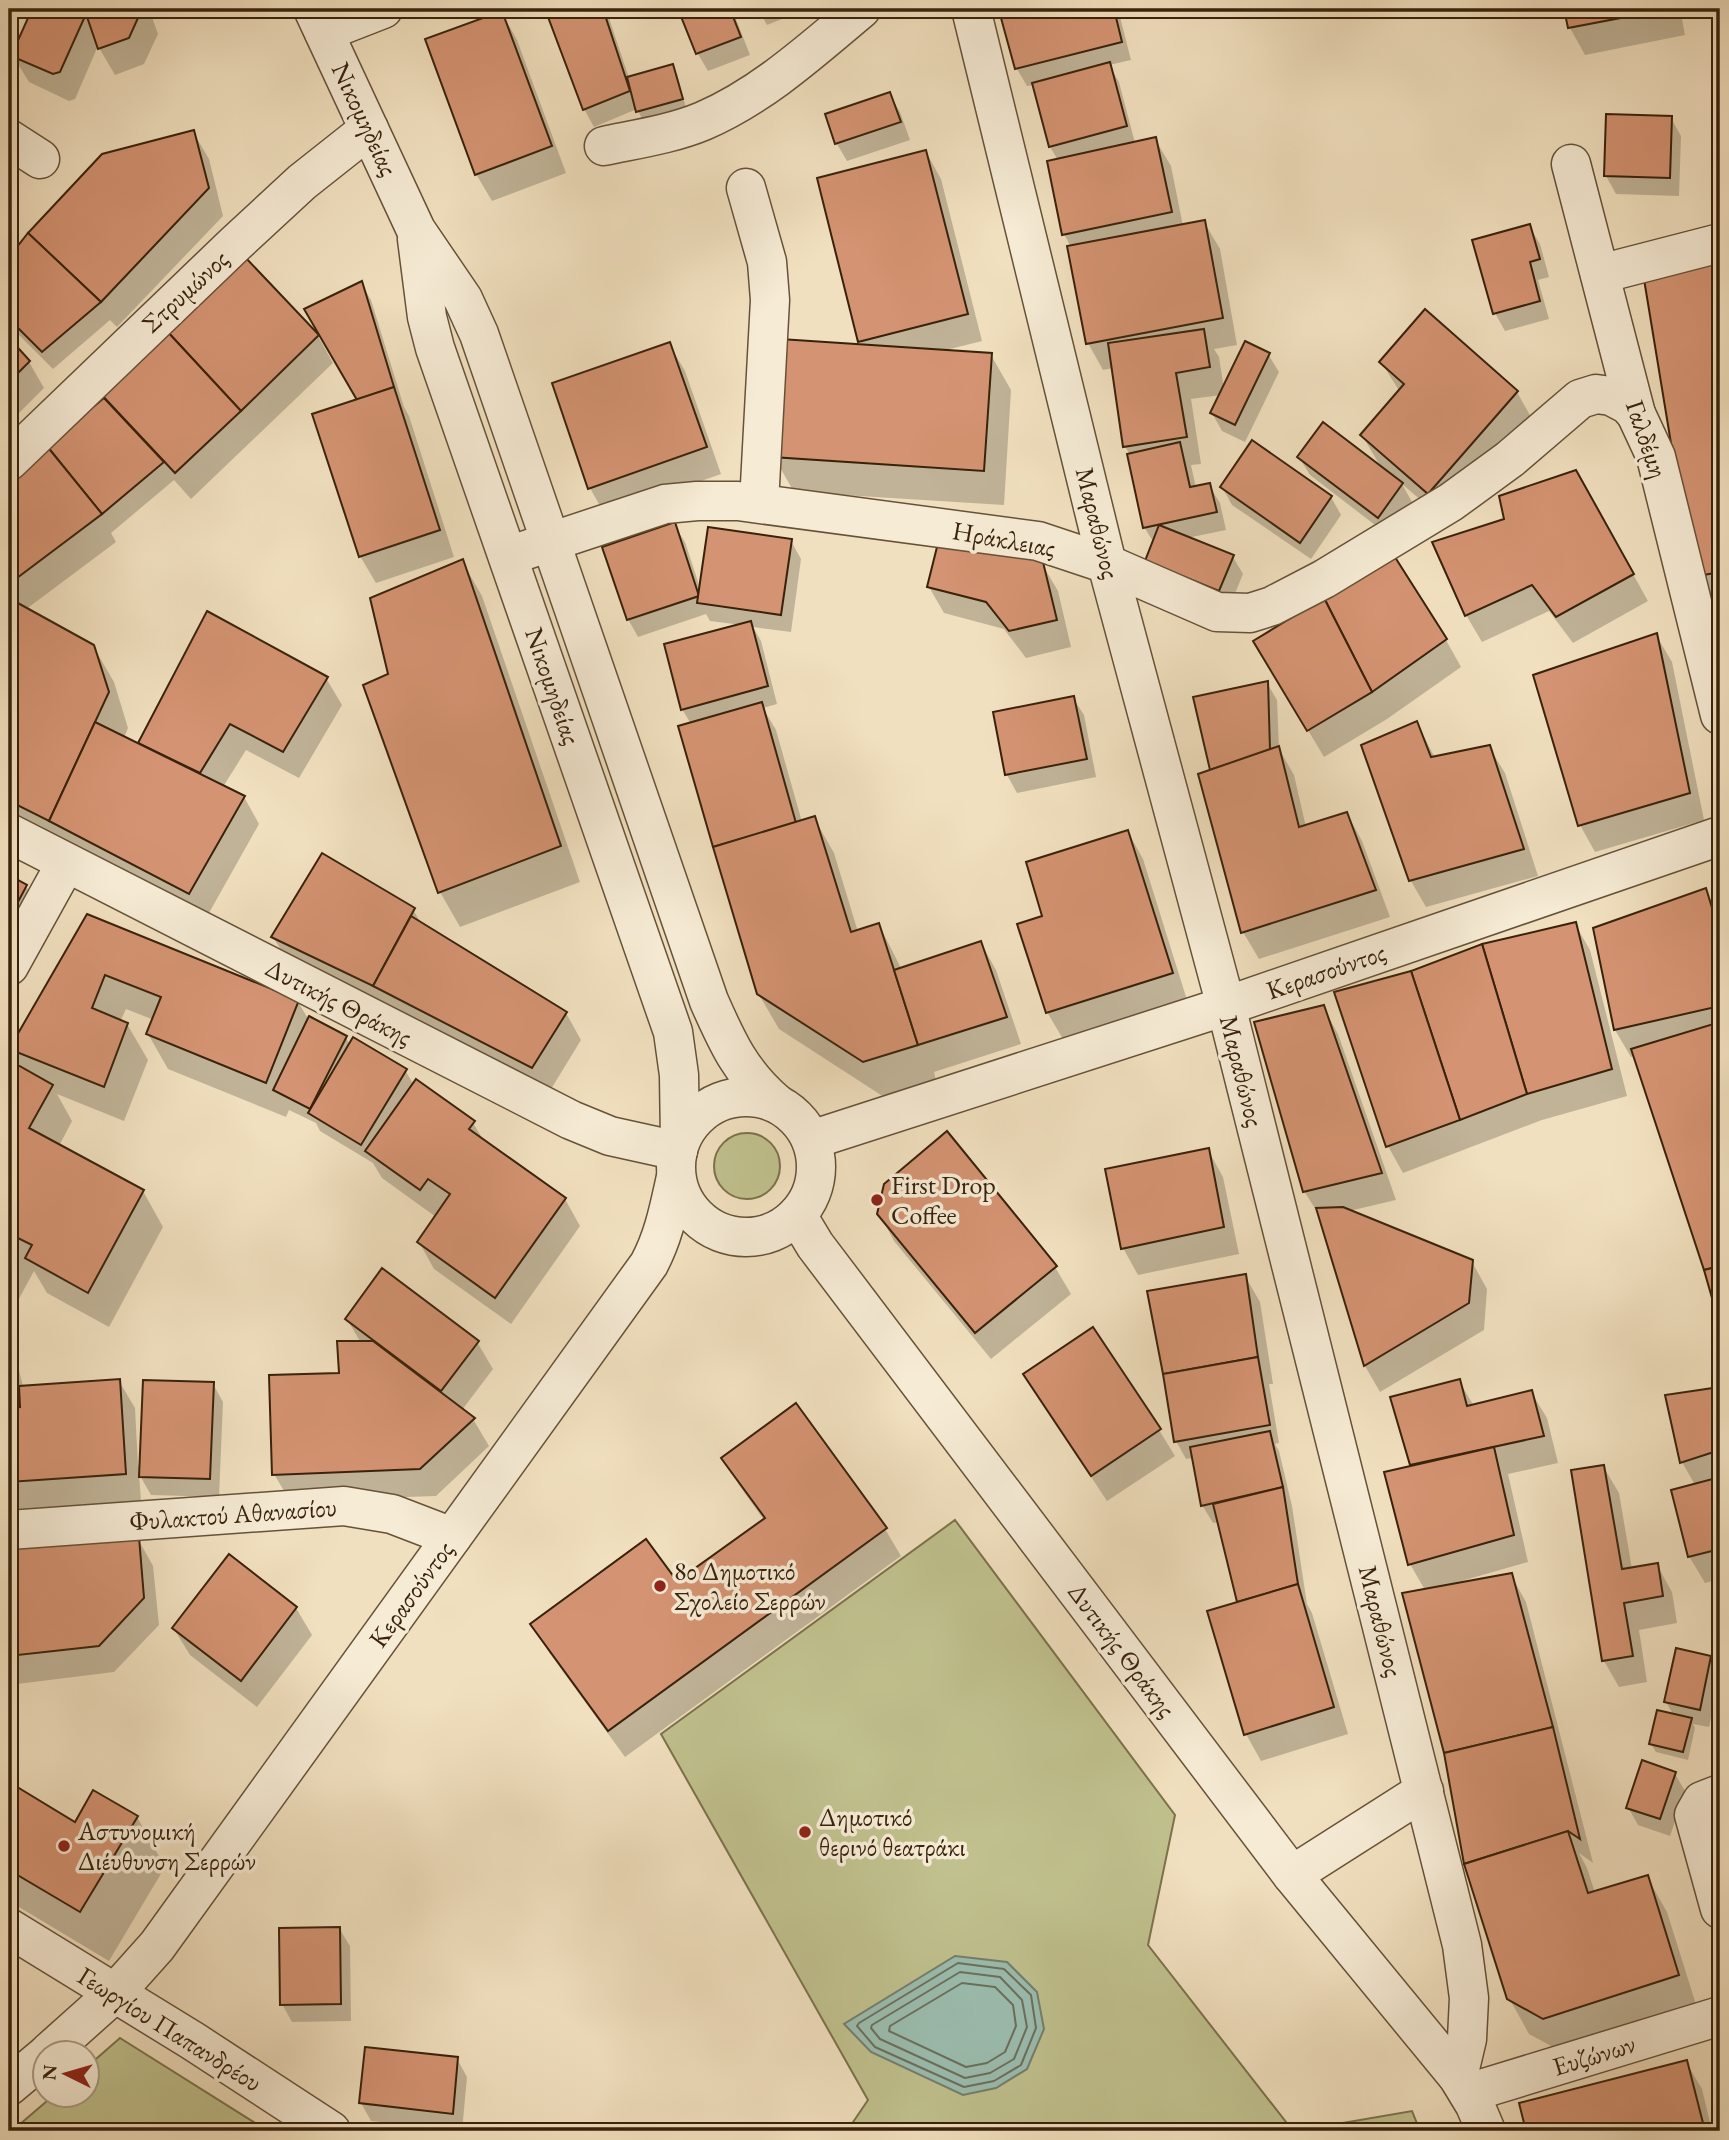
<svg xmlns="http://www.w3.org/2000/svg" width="1729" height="2140" viewBox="0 0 1729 2140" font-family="'EB Garamond',serif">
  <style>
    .green { fill: #c0c18e; stroke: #7c724c; stroke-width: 2 }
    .water { fill: #9bbdaf; stroke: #737f6d; stroke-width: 2 }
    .shadow { fill: #0003 }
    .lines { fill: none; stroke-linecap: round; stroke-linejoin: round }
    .shore { stroke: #6a705d; stroke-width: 2 }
    .building { fill: #d49372; stroke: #38220b; stroke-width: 2 }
    .minor-casing { stroke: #665238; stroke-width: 41 }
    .minor { stroke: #f6ebd5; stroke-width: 38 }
    .poi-dot { fill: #8f2418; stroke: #f6ebd5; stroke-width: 2.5 }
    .labels { text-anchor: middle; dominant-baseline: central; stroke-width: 7; stroke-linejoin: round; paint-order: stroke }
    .street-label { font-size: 26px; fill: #38220b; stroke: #f6ebd5 }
    .poi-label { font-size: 26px; fill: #38220b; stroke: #f6ebd5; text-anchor: start }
  </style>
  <rect width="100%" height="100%" fill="#f1e0bf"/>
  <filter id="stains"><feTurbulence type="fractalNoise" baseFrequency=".00286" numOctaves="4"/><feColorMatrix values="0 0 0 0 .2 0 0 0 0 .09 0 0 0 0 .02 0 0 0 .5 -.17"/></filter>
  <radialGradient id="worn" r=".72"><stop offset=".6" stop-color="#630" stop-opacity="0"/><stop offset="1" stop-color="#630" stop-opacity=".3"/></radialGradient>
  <g class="green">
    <circle cx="747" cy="1166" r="33"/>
    <polygon points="955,1520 1175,1815 1148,1945 1293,2131 847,2131 868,2100 661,1734"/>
    <polygon points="120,2038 268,2131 12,2131 54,2095 88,2094 88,2066"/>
    <polygon points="1412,2111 1420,2131 1296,2131"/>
  </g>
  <polygon class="water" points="955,1956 1007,1962 1037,1992 1044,2029 1027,2069 996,2088 963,2095 871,2052 844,2024"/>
  <g class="shadow">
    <polygon points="34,9 149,9 158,34 144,64 115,75 98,46 75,99 69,101 29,82 13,56"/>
    <polygon points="547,9 606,9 629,78 672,66 677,74 686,108 643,120 637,109 594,127 584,109"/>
    <polygon points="680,9 732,9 750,55 708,71 698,54"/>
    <polygon points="758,9 807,9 767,25"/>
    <polygon points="1015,9 1118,9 1131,60 1109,65 1119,82 1135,143 1155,139 1171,166 1183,226 1204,222 1220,249 1237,345 1214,349 1219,357 1224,389 1268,354 1279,372 1245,442 1222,431 1212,413 1221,395 1191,399 1201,464 1191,465 1196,488 1209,485 1220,503 1226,530 1187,538 1233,557 1243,574 1229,608 1157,579 1154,543 1144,527 1130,455 1125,446 1113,368 1103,370 1088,343 1071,247 1064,234 1058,160 1050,147 1034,85 1027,86 1017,69 1019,15"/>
    <polygon points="1566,9 1680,9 1685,35 1585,55 1570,28"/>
    <polygon points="502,13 517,40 566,173 492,201 476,174"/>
    <polygon points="889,94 900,112 910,140 847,161 837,144 827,115"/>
    <polygon points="1671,118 1681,136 1679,196 1616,194 1606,176"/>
    <polygon points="193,132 209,159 223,216 117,327 110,320 53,369 9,325 9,260 30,234"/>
    <polygon points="926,152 941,179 982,341 942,351 991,355 1011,390 1004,505 794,492 774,457 863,347 860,341"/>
    <polygon points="1529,226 1540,244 1549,277 1538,280 1549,319 1505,331 1495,313"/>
    <polygon points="1720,256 1720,610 1715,611 1694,576"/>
    <polygon points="244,258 318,336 333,363 191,499 174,480 111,533 116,542 25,610 93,646 114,682 128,728 124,738 138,745 207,613 326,678 342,705 299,778 246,750 223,787 244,797 259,824 205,920 9,825 9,485 47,447 105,399 101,392"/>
    <polygon points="361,283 371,300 404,407 409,416 454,557 376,583 360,556"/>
    <polygon points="1425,311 1517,392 1532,419 1444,520 1402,484 1412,502 1388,535 1310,475 1299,457 1382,469 1362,435 1400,392 1381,362"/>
    <polygon points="9,341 29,362 44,388 9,423"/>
    <polygon points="669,344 685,371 721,474 605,515 590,488"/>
    <polygon points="1222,487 1331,497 1341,515 1311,559 1232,505"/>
    <polygon points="1591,499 1648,601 1573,643 1549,611 1482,642 1466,615"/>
    <polygon points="674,525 685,542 701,591 791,541 801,559 791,632 753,627 761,641 777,704 763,708 776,730 802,822 814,818 834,853 858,932 879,925 902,970 981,943 996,970 1021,1044 934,1072 936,1081 884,1097 779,1029 758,993 691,724 682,709 742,625 710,621 706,614 638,637 628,619"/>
    <polygon points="462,561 482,596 580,882 460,927 440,892 390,675"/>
    <polygon points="1042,564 1058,591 1071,647 1026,658 1004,629 944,613 929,587"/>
    <polygon points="1656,635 1672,662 1704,820 1595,852 1580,825"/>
    <polygon points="1446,640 1461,667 1387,719 1324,757 1271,668"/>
    <polygon points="1267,683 1277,700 1279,749 1294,775 1306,827 1347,814 1362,841 1390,917 1259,959 1243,932 1213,771"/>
    <polygon points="1073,698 1084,715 1096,777 1017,793 1007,775 995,713"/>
    <polygon points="1417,723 1435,758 1489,747 1505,773 1538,876 1426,907 1411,881 1363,746"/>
    <polygon points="1128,832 1143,859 1187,1000 1063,1039 1047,1012 1044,917"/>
    <polygon points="9,877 26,886 41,913 9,974"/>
    <polygon points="1705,890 1720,917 1720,1322 1706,1269 1635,1056 1631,1057 1615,1030 1595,929"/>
    <polygon points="413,910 423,926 566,1013 581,1040 548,1094 289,963 273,937"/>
    <polygon points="88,916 298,1002 309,1020 346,1037 350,1045 405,1070 414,1085 473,1123 484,1141 565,1199 580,1226 511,1324 434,1269 419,1242 436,1217 382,1178 373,1163 320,1131 316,1123 289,1110 286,1117 168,1069 148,1034 154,1020 126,1009 120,1022 127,1024 148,1060 124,1121 57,1094 72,1121 59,1146 143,1191 163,1227 109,1327 47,1293 34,1271 9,1317 9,1062 22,1069 10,1048"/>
    <polygon points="1575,924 1590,950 1627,1096 1542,1120 1403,1173 1388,1146"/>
    <polygon points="1323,1007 1338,1034 1396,1200 1349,1211 1472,1262 1487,1289 1484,1330 1380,1392 1365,1366 1321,1218 1304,1191"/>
    <polygon points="1208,1150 1223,1177 1239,1254 1138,1275 1123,1248"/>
    <polygon points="879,1213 1055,1267 1071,1294 991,1359 894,1241"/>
    <polygon points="1245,1276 1260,1302 1273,1384 1269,1384 1279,1443 1275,1444 1279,1451 1292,1506 1307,1604 1312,1613 1348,1734 1261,1761 1246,1734 1239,1602 1219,1522 1213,1523 1202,1505 1194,1458 1186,1459 1176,1441"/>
    <polygon points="347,1319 477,1342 493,1369 462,1410 473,1419 489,1446 436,1496 290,1501 274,1474 361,1343"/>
    <polygon points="9,1351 18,1366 23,1387 119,1381 135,1408 138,1466 141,1466 213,1384 223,1402 219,1497 151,1495 139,1474 141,1501 9,1510 9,1410 22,1409 21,1396 9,1399"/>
    <polygon points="1459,1381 1474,1406 1531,1392 1547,1418 1558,1463 1508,1474 1528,1562 1458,1582 1458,1584 1511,1575 1526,1602 1593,1863 1579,1853 1587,1868 1595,1893 1647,1877 1667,1912 1698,2011 1564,2053 1529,2034 1509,1998 1425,1590 1410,1564 1412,1466 1392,1398"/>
    <polygon points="1720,1389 1720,1579 1705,1583 1689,1556 1695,1485 1682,1462 1667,1397"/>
    <polygon points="1041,1401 1159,1430 1175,1456 1107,1501"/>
    <polygon points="724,1458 885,1529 901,1556 625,1757 548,1651 532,1624 677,1584 764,1520 739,1485"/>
    <polygon points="1603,1466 1619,1493 1632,1569 1657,1565 1672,1592 1677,1623 1639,1630 1647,1682 1619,1687 1604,1661"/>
    <polygon points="138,1539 153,1566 159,1625 114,1672 9,1685 9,1550"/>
    <polygon points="229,1557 296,1608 312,1635 257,1707 190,1655 174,1629"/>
    <polygon points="1710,1658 1720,1675 1709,1727 1693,1724 1695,1728 1688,1760 1656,1752 1651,1744 1674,1716 1666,1702"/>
    <polygon points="1675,1774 1685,1791 1670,1836 1638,1825 1628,1807"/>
    <polygon points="9,1785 75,1825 137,1817 165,1867 109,1961 9,1901"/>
    <polygon points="339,1928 350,1946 351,2021 292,2022 282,2004"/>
    <polygon points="457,2059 467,2077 462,2131 371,2121 361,2103"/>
    <polygon points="1686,2062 1702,2089 1712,2131 1527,2131 1521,2104"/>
  </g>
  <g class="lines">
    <g class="shore">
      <polygon points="958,1963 1004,1969 1031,1995 1036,2028 1021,2065 994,2081 964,2087 875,2047 857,2026 859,2023"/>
      <polygon points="960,1972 1000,1977 1022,2000 1027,2027 1014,2059 990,2073 965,2078 880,2039 871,2028 872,2025"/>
      <polygon points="962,1983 995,1987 1013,2005 1016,2026 1005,2052 987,2063 966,2067 889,2031 890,2026"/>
    </g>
  </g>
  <g class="building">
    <polygon points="32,9 142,9 129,38 98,49 86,14 60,72 53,74 11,56"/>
    <polygon points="545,9 603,9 630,91 583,110"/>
    <polygon points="678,9 730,9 741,37 696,54"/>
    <polygon points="1036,9 1114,9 1122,42 1015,69 1001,18"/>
    <polygon points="1564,9 1668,9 1568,28"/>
    <polygon points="502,11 552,146 475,175 425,39"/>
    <polygon points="1110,62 1127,126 1049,147 1032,83"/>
    <polygon points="673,64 683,99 636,112 627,77"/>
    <polygon points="890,92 901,122 835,144 825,114"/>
    <polygon points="1606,114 1672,116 1670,178 1604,176"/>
    <polygon points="194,130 209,188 101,302 28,233 102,154"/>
    <polygon points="1156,137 1172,212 1062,235 1047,161"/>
    <polygon points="926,150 968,314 858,342 817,178"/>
    <polygon points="1205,220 1223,318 1086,344 1067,246"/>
    <polygon points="1530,224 1540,259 1530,262 1540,301 1493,314 1472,240"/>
    <polygon points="28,233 101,302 42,352 9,319 9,257"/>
    <polygon points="1720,254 1720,572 1693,577 1642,267"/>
    <polygon points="244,256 319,335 241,411 165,329"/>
    <polygon points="362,281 394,387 357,400 304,309"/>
    <polygon points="1425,309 1518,391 1428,494 1360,435 1404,384 1379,362"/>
    <polygon points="165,329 241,411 175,473 98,391"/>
    <polygon points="1204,329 1210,367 1176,373 1187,437 1123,447 1108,343"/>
    <polygon points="9,338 30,361 9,382"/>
    <polygon points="780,339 992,353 984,471 772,457"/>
    <polygon points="1245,341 1270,353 1235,425 1210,413"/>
    <polygon points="670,342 707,447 588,489 552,383"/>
    <polygon points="394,387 440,530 359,557 312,414"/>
    <polygon points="104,398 164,462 102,514 46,445"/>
    <polygon points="1323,422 1403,483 1378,518 1297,457"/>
    <polygon points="1252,440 1332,496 1300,543 1220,487"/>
    <polygon points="1180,442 1190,487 1210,483 1217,512 1143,528 1127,454"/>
    <polygon points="46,445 102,514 9,584 9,482"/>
    <polygon points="1576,470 1634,574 1556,617 1532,585 1465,616 1432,542 1504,519 1499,496"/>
    <polygon points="675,522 699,596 627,620 602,547"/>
    <polygon points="1159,525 1234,555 1219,591 1145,561"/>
    <polygon points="708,527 792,539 781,615 697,603"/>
    <polygon points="940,535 1043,562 1057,620 1009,631 986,602 927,587"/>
    <polygon points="1393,554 1447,639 1372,692 1324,598"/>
    <polygon points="463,559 561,846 438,893 363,685 388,674 370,598"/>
    <polygon points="1324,598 1372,692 1307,731 1253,641"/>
    <polygon points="16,602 94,645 109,692 49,821 9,801 9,613"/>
    <polygon points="207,611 328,677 283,752 230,724 200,773 138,743"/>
    <polygon points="751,621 768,686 681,710 664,644"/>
    <polygon points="1657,633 1690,793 1578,826 1533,675"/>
    <polygon points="1268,681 1270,750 1210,770 1193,697"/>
    <polygon points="1074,696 1087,759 1005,775 993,712"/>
    <polygon points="762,702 796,823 713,847 678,726"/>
    <polygon points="1417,721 1431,757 1490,745 1524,849 1409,881 1361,745"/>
    <polygon points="95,722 245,796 189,894 49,821"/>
    <polygon points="1279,746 1299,827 1347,812 1376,890 1241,933 1198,774"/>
    <polygon points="815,816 851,932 879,923 918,1045 863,1062 757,994 713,847"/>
    <polygon points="1128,830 1173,973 1046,1013 1017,924 1042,916 1026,862"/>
    <polygon points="322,853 415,908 373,986 271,937"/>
    <polygon points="9,875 27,885 9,919"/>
    <polygon points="1706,888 1720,934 1720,1006 1614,1030 1593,928"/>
    <polygon points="87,914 299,1000 266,1083 146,1034 161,997 105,975 92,1008 128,1023 104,1087 9,1049"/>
    <polygon points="411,916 567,1012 532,1068 373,986"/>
    <polygon points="1576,922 1612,1069 1527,1094 1482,944"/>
    <polygon points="981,941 1007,1017 918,1045 894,970"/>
    <polygon points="1482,944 1527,1094 1460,1120 1411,971"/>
    <polygon points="1411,971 1460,1120 1386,1147 1334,992"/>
    <polygon points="1324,1005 1382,1173 1303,1192 1254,1022"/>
    <polygon points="309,1016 347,1036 310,1109 273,1090"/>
    <polygon points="1720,1022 1720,1266 1704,1270 1631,1049"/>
    <polygon points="353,1037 407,1069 361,1145 308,1113"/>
    <polygon points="9,1060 53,1085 29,1128 144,1190 88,1293 25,1258 32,1245 14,1236 9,1245"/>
    <polygon points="416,1079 475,1121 469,1129 566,1198 495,1298 417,1242 450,1194 428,1179 420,1190 365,1151"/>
    <polygon points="947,1131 1057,1266 975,1333 877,1214 884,1184"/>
    <polygon points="1209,1148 1224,1227 1121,1249 1105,1169"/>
    <polygon points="1343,1207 1473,1260 1469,1303 1364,1366 1316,1208"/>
    <polygon points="1720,1266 1720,1326 1704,1270"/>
    <polygon points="382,1268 479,1341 441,1391 345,1319"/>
    <polygon points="1246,1274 1258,1357 1163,1374 1147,1291"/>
    <polygon points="1093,1327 1161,1429 1091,1476 1023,1374"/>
    <polygon points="337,1341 373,1341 475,1418 420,1469 272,1475 269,1375 339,1373"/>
    <polygon points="9,1348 16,1377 9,1379"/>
    <polygon points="1258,1357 1270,1425 1174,1442 1163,1374"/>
    <polygon points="120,1379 126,1474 9,1482 9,1408 20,1407 19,1386"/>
    <polygon points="1460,1379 1467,1406 1532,1390 1544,1436 1410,1465 1390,1397"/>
    <polygon points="143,1380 214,1382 210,1479 139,1477"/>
    <polygon points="1720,1387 1720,1450 1680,1463 1665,1395"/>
    <polygon points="796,1403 887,1528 608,1731 530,1624 646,1539 677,1581 765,1518 721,1458"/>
    <polygon points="1270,1431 1283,1487 1201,1506 1190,1447"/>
    <polygon points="1494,1447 1514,1535 1408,1565 1384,1472"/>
    <polygon points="1604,1465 1622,1569 1658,1563 1663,1596 1624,1603 1633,1656 1602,1661 1571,1470"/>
    <polygon points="1720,1477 1720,1549 1688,1557 1671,1490"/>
    <polygon points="1283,1487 1298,1584 1237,1602 1213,1504"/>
    <polygon points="139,1537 144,1598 99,1646 9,1656 9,1549"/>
    <polygon points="229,1554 297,1607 241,1681 172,1628"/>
    <polygon points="1512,1573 1553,1727 1444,1753 1402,1593"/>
    <polygon points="1298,1584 1334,1707 1244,1735 1207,1611"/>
    <polygon points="1676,1648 1711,1656 1700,1710 1664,1702"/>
    <polygon points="1657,1710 1692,1718 1683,1752 1649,1744"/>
    <polygon points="1553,1727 1580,1839 1568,1831 1464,1864 1444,1753"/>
    <polygon points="1642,1760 1676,1772 1660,1819 1626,1808"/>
    <polygon points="9,1782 75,1822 93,1790 138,1816 80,1912 9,1870"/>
    <polygon points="1568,1831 1588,1893 1648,1875 1679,1975 1543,2019 1507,1999 1464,1864"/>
    <polygon points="340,1927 341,2004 280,2005 279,1928"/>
    <polygon points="365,2047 458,2057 453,2114 359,2103"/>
    <polygon points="1687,2060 1705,2131 1526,2131 1519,2103"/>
  </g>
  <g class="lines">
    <defs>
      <g id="minor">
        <path d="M313,9L416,230L463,299L479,334L709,1001C727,1042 741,1073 776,1103"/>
        <polyline points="971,9 1107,564 1226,1006 1462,1945 1469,1998 1467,2039 1458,2077"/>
        <polyline points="324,32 383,9"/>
        <polyline points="9,139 40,159"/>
        <path d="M604,146C637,139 672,134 703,121C763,95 812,50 861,9"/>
        <polyline points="1571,164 1636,414 1656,457 1720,715"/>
        <polyline points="746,188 767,262 770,300 759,503"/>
        <polyline points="417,239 427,317 435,348 673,1032 679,1075 680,1142"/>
        <polyline points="1600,274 1720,243"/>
        <polyline points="9,461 235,244 302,182 369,129"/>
        <polyline points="508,556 665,504 697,501 738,501 1038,541 1107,564 1217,612 1250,613 1272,606 1324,579 1451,502 1510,459 1580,399 1596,394 1611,396 1628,405 1636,414"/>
        <polyline points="9,833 571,1120 610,1136 678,1151"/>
        <polyline points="9,966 66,863"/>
        <circle cx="746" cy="1167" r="70"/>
        <polyline points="811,1140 1226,1006 1720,836"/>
        <polyline points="797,1215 815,1245 1292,1875 1458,2077 1475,2105 1486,2131"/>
        <polyline points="9,1530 344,1506 392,1514 452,1537"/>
        <polyline points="1720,1794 1702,1801 1694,1815 1720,1909"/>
        <polyline points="1292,1875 1424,1791"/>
        <polyline points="9,1928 193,2041 331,2131"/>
        <path d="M49,2052L115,1993L157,1946L649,1264C664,1236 669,1208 676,1177"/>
        <polyline points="9,2086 46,2055"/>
        <polyline points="1468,2093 1720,2016"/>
      </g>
    </defs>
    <use href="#minor" class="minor-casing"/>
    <use href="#minor" class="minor"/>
  </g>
  <g class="poi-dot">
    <circle cx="877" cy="1200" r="7"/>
    <circle cx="660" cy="1586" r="7"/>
    <circle cx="805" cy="1832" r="7"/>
    <circle cx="64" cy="1846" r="7"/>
  </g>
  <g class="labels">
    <g class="street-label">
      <text transform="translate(365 119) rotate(65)">Νικομηδείας</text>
      <text transform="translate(185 291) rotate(-43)">Στρυμώνος</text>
      <text transform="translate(1647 439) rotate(71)">Γαλδέμη</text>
      <text transform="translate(1098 523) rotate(76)">Μαραθώνος</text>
      <text transform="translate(1004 539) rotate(10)">Ηράκλειας</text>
      <text transform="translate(553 686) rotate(71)">Νικομηδείας</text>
      <text transform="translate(1326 971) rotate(-19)">Κερασούντος</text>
      <text transform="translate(339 1002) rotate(27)">Δυτικής Θράκης</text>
      <text transform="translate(1242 1071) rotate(76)">Μαραθώνος</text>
      <text transform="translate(233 1514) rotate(-4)">Φυλακτού Αθανασίου</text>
      <text transform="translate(411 1594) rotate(-54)">Κερασούντος</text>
      <text transform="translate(1381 1621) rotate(76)">Μαραθώνος</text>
      <text transform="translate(1122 1650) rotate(53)">Δυτικής Θράκης</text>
      <text transform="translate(170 2029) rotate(32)">Γεωργίου Παπανδρέου</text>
      <text transform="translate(1594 2055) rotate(-17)">Ευζώνων</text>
    </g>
    <g class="poi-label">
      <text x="891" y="1185">First Drop<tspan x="891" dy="30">Coffee</tspan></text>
      <text x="674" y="1571">8ο Δημοτικό<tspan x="674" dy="30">Σχολείο Σερρών</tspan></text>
      <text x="819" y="1817">Δημοτικό<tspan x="819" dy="30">θερινό θεατράκι</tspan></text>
      <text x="78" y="1831">Αστυνομική<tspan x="78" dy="30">Διέυθυνση Σερρών</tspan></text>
    </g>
  </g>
  <rect width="1729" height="2140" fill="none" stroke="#f1e0bf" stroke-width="35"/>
  <rect x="10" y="10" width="1708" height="2119" fill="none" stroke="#38220b" stroke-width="3.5"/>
  <rect x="18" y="18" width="1694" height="2105" fill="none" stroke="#38220b" stroke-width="2"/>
  <g transform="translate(66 2074) rotate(275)"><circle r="33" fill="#f6ebd5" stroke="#aa9b84" stroke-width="2"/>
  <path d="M0-5L12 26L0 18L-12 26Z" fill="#8f2418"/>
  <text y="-10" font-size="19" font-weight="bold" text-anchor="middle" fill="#38220b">N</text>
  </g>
  <rect width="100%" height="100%" filter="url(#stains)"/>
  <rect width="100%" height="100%" fill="url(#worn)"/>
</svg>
